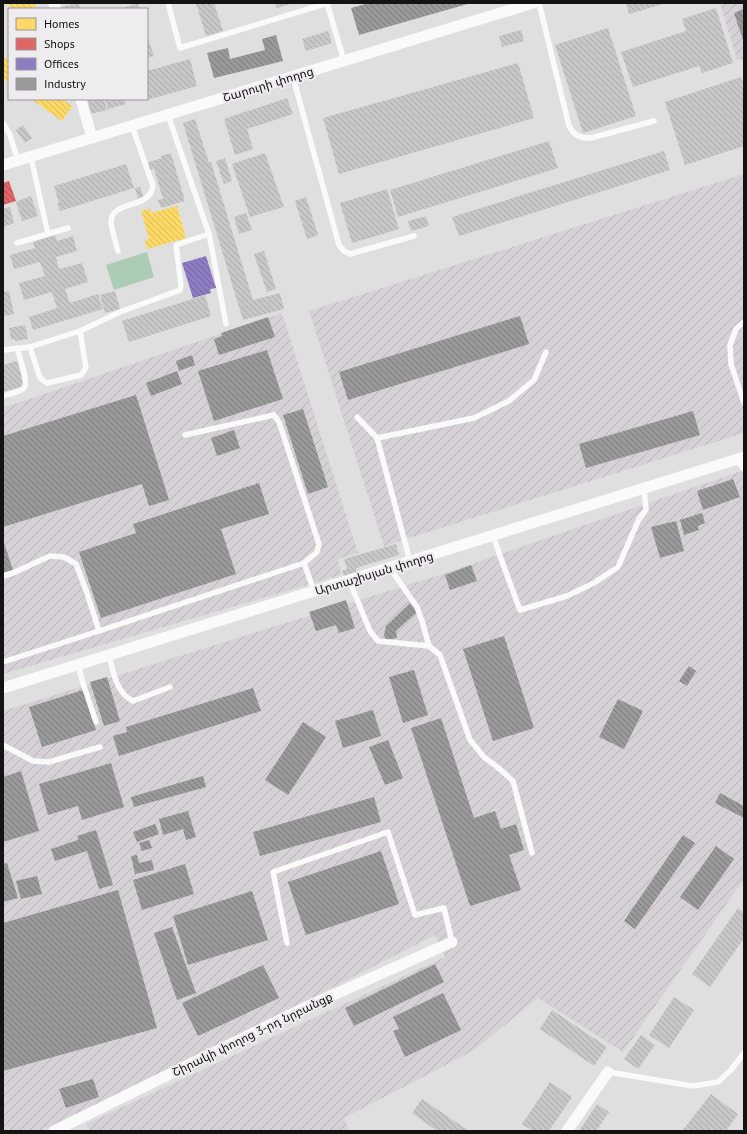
<svg xmlns="http://www.w3.org/2000/svg" width="747" height="1134" viewBox="0 0 747 1134" font-family="'PT Sans','Noto Sans Armenian',sans-serif">
  <style>
    .industrial { fill: url(#industrial-furrows) }
    .grass { fill: #adccb5 }
    .homes { fill: url(#homes-back-hatch) }
    .shops { fill: url(#shops-back-hatch) }
    .offices { fill: url(#offices-back-hatch) }
    .industry { fill: url(#industry-back-hatch) }
    .building { fill: url(#building-back-hatch) }
    .lines { fill: none; stroke-linecap: round; stroke-linejoin: round }
    .lane { stroke: #fafafa; stroke-width: 5.5 }
    .street { stroke: #fafafa; stroke-width: 11 }
    .labels { text-anchor: middle; dominant-baseline: central; stroke-width: 4; stroke-linejoin: round; paint-order: stroke }
    .street-label { font-size: 12px; fill: #131314; stroke: #eeecee }
  </style>
  <defs>
    <pattern id="industrial-furrows" width="10" height="10" patternUnits="userSpaceOnUse"><rect width="10" height="10" fill="#d6d1d6"/><path d="M-1 1l2-2M0 10L10 0M9 11l2-2" fill="none" stroke="#b7b3b7"/></pattern>
    <pattern id="homes-back-hatch" width="6" height="6" patternUnits="userSpaceOnUse"><rect width="6" height="6" fill="#ffd966"/><path d="M-1 5l2 2M0 0l6 6M5-1l2 2" fill="none" stroke="#dab958"/></pattern>
    <pattern id="shops-back-hatch" width="6" height="6" patternUnits="userSpaceOnUse"><rect width="6" height="6" fill="#e06666"/><path d="M-1 5l2 2M0 0l6 6M5-1l2 2" fill="none" stroke="#b45353"/></pattern>
    <pattern id="offices-back-hatch" width="6" height="6" patternUnits="userSpaceOnUse"><rect width="6" height="6" fill="#8e7cc3"/><path d="M-1 5l2 2M0 0l6 6M5-1l2 2" fill="none" stroke="#73649d"/></pattern>
    <pattern id="industry-back-hatch" width="6" height="6" patternUnits="userSpaceOnUse"><rect width="6" height="6" fill="#999"/><path d="M-1 5l2 2M0 0l6 6M5-1l2 2" fill="none" stroke="#7c7c7c"/></pattern>
    <pattern id="building-back-hatch" width="6" height="6" patternUnits="userSpaceOnUse"><rect width="6" height="6" fill="#c8c7c8"/><path d="M-1 5l2 2M0 0l6 6M5-1l2 2" fill="none" stroke="#abaaab"/></pattern>
  </defs>
  <rect width="100%" height="100%" fill="#e0dfe0"/>
  <g class="industrial">
    <polygon points="720,3 744,3 744,59 737,60"/>
    <polygon points="744,174 744,433 384,546 309,311"/>
    <polygon points="282,313 358,553 338,559 341,575 3,674 3,408"/>
    <polygon points="744,470 744,879 623,1052 538,998 473,1051 344,1118 350,1131 90,1131 86,1124 445,957 435,935 189,1061 109,1101 40,1131 3,1131 3,711 443,574"/>
  </g>
  <polygon class="grass" points="147,252 154,277 114,290 106,265"/>
  <g class="homes">
    <polygon points="5,3 37,3 33,9 14,9"/>
    <polygon points="3,56 9,61 9,83 3,79"/>
    <polygon points="31,99 62,99 72,106 62,121"/>
    <polygon points="177,206 186,238 147,249 145,240 149,239 141,211 150,209 151,213"/>
  </g>
  <polygon class="shops" points="9,181 16,201 3,205 3,183"/>
  <polygon class="offices" points="206,256 216,288 210,289 211,293 193,298 182,263"/>
  <g class="industry">
    <polygon points="369,3 471,3 359,35 351,8"/>
    <polygon points="744,9 744,43 734,13"/>
    <polygon points="276,35 283,61 214,78 207,53 228,48 230,59 265,50 262,39"/>
    <polygon points="520,316 529,344 348,400 339,372"/>
    <polygon points="268,317 275,337 219,355 214,339 222,336 221,333"/>
    <polygon points="267,350 283,399 214,421 198,371"/>
    <polygon points="192,355 195,365 179,371 176,361"/>
    <polygon points="177,371 182,384 151,396 146,383"/>
    <polygon points="136,395 169,500 149,506 142,484 3,527 3,436"/>
    <polygon points="303,409 328,487 308,494 283,415"/>
    <polygon points="693,411 700,435 586,468 579,444"/>
    <polygon points="234,430 240,448 217,456 211,438"/>
    <polygon points="733,479 740,497 703,510 697,491"/>
    <polygon points="259,483 269,514 221,529 236,574 101,618 79,552 136,533 133,524"/>
    <polygon points="702,513 705,523 698,526 699,530 684,535 680,520"/>
    <polygon points="676,521 684,551 660,558 651,527"/>
    <polygon points="3,540 13,570 3,573"/>
    <polygon points="471,565 477,581 450,590 445,575"/>
    <polygon points="346,600 355,628 339,633 336,625 316,631 309,612"/>
    <polygon points="410,603 417,612 396,631 397,638 386,640 384,635 386,626"/>
    <polygon points="504,636 534,728 493,741 463,649"/>
    <polygon points="689,666 696,671 687,686 679,681"/>
    <polygon points="414,670 428,715 403,723 389,677"/>
    <polygon points="107,677 120,721 104,726 90,682"/>
    <polygon points="253,688 261,711 119,756 113,736 127,732 126,727"/>
    <polygon points="83,690 96,730 42,747 29,707"/>
    <polygon points="618,699 643,711 624,749 599,737"/>
    <polygon points="373,710 381,736 343,748 335,721"/>
    <polygon points="441,718 474,818 495,811 501,829 516,824 524,850 509,855 521,890 470,906 411,728"/>
    <polygon points="303,722 326,737 288,795 265,780"/>
    <polygon points="388,740 403,778 385,785 369,747"/>
    <polygon points="111,763 124,807 82,820 78,806 48,815 39,784"/>
    <polygon points="21,771 39,831 3,842 3,777"/>
    <polygon points="203,776 206,787 134,807 131,797"/>
    <polygon points="720,793 744,806 744,818 715,803"/>
    <polygon points="374,797 381,822 260,856 253,832"/>
    <polygon points="188,811 196,837 186,840 183,829 163,835 159,819"/>
    <polygon points="155,824 159,834 137,842 133,832"/>
    <polygon points="96,830 113,885 99,889 87,851 55,861 51,849 78,840 77,836"/>
    <polygon points="683,835 695,843 635,929 624,921"/>
    <polygon points="149,840 152,848 142,851 139,843"/>
    <polygon points="716,846 734,859 698,910 680,897"/>
    <polygon points="381,851 399,904 306,935 288,882"/>
    <polygon points="137,855 139,863 152,860 154,870 135,874 131,856"/>
    <polygon points="7,863 18,898 3,902 3,864"/>
    <polygon points="185,864 194,894 142,910 133,880"/>
    <polygon points="37,876 42,894 21,899 16,881"/>
    <polygon points="118,890 157,1028 3,1071 3,923"/>
    <polygon points="252,891 268,940 188,965 173,916"/>
    <polygon points="172,927 196,993 177,1000 154,933"/>
    <polygon points="435,964 444,982 354,1026 345,1008"/>
    <polygon points="263,965 279,998 198,1036 182,1003"/>
    <polygon points="443,993 461,1030 405,1057 393,1031 399,1029 393,1017"/>
    <polygon points="93,1079 99,1097 66,1108 59,1089"/>
  </g>
  <g class="building">
    <polygon points="77,3 79,3 80,9 63,9 62,7"/>
    <polygon points="138,3 139,9 120,9"/>
    <polygon points="196,3 214,3 223,31 206,36"/>
    <polygon points="275,3 294,3 277,8"/>
    <polygon points="626,3 666,3 629,14"/>
    <polygon points="716,8 733,63 702,73 699,66 633,87 621,52 686,31 682,19"/>
    <polygon points="608,28 636,116 583,133 555,45"/>
    <polygon points="521,30 524,41 502,47 499,36"/>
    <polygon points="328,31 332,43 306,51 302,39"/>
    <polygon points="147,36 154,56 147,58"/>
    <polygon points="190,59 197,86 147,100 147,71"/>
    <polygon points="518,63 534,118 339,174 323,118"/>
    <polygon points="741,77 744,85 744,146 685,165 665,102"/>
    <polygon points="287,98 293,114 247,129 253,149 235,155 224,119"/>
    <polygon points="86,99 104,99 107,110 90,114"/>
    <polygon points="105,99 124,99 126,104 108,109"/>
    <polygon points="195,119 209,163 211,162 253,300 280,293 284,309 243,320 183,123"/>
    <polygon points="23,125 32,138 25,143 16,130"/>
    <polygon points="549,141 558,168 398,217 390,190"/>
    <polygon points="664,151 670,170 459,236 452,217"/>
    <polygon points="171,153 185,201 161,208 158,200 163,199 154,169 149,170 147,163 162,158 161,156"/>
    <polygon points="265,153 284,207 250,217 232,164"/>
    <polygon points="225,158 232,181 224,184 216,161"/>
    <polygon points="126,164 134,188 60,211 57,203 59,203 54,186"/>
    <polygon points="140,187 144,197 138,199 135,188"/>
    <polygon points="387,189 399,229 352,243 340,203"/>
    <polygon points="31,196 38,216 22,221 16,202"/>
    <polygon points="306,197 318,235 307,239 295,201"/>
    <polygon points="10,207 14,223 3,227 3,209"/>
    <polygon points="246,213 252,230 239,234 234,217"/>
    <polygon points="426,216 429,226 411,231 408,221"/>
    <polygon points="55,235 57,241 73,236 77,251 56,257 59,269 82,263 88,282 65,289 70,303 98,294 103,309 33,330 29,317 57,308 52,292 24,300 19,283 45,276 40,262 14,269 10,255 35,248 33,242"/>
    <polygon points="264,251 276,289 267,292 254,254"/>
    <polygon points="9,291 14,314 3,316 3,292"/>
    <polygon points="115,291 120,309 105,313 100,295"/>
    <polygon points="205,295 211,316 129,342 122,321"/>
    <polygon points="25,325 28,339 15,341 15,339 11,339 9,328"/>
    <polygon points="17,361 24,386 3,392 3,365"/>
    <polygon points="396,544 399,555 356,568 357,572 344,576 342,571 347,569 344,559"/>
    <polygon points="738,908 744,912 744,938 710,987 692,974"/>
    <polygon points="674,997 694,1010 669,1048 649,1035"/>
    <polygon points="552,1010 607,1047 594,1066 540,1029"/>
    <polygon points="641,1035 655,1045 638,1069 624,1059"/>
    <polygon points="550,1082 572,1097 549,1131 533,1131 522,1124"/>
    <polygon points="711,1094 738,1114 726,1131 682,1131"/>
    <polygon points="422,1099 469,1131 437,1131 412,1113"/>
    <polygon points="597,1104 609,1112 596,1131 579,1131"/>
  </g>
  <g class="lines">
    <g class="lane">
      <polyline points="168,3 180,48 328,3"/>
      <polyline points="327,3 344,61"/>
      <path d="M539,3L569,126C575,136 579,138 591,138L654,121"/>
      <polyline points="293,77 339,245 344,251 350,254 414,236"/>
      <polyline points="168,115 209,234 226,324"/>
      <polyline points="3,123 10,135 18,161"/>
      <polyline points="31,157 48,234"/>
      <polyline points="17,243 68,228"/>
      <path d="M118,251C116,244 111,227 111,221C112,203 141,207 150,194C152,192 152,189 153,186L132,126"/>
      <polyline points="744,322 736,329 730,345 731,364 744,403"/>
      <polyline points="30,347 40,378 47,383 81,375 86,368 80,331"/>
      <polyline points="3,350 30,347 80,331 120,312 180,290 181,286 176,245 209,234"/>
      <path d="M3,396C8,394 21,392 24,388C29,382 19,356 17,348"/>
      <polyline points="357,417 377,438 410,561"/>
      <polyline points="377,438 474,418 509,401 534,380 546,352"/>
      <polyline points="736,460 744,469"/>
      <polyline points="493,535 500,556 520,610 567,596 594,583 618,567 639,519 646,510 645,499 644,489"/>
      <polyline points="304,563 314,591"/>
      <polyline points="390,568 417,607 422,621 429,646"/>
      <polyline points="3,576 13,573 50,556 64,557 76,564 87,593 99,631 304,563 317,552 319,544 279,422 274,415 185,435"/>
      <polyline points="349,580 370,631 378,641 429,646 440,655 470,740 484,757 501,770 513,781 532,853"/>
      <path d="M109,655C113,671 116,693 133,701L170,687"/>
      <polyline points="3,662 99,631"/>
      <polyline points="78,665 83,683 96,722"/>
      <polyline points="3,745 33,761 49,762 100,747"/>
      <polyline points="287,943 273,872 388,832 415,915 444,908 452,942"/>
      <polyline points="608,1072 693,1086 718,1082 731,1070 744,1053"/>
    </g>
    <g class="street">
      <polyline points="54,3 55,9"/>
      <polyline points="81,99 92,138"/>
      <polyline points="3,165 533,3"/>
      <polyline points="3,688 744,457"/>
      <polyline points="54,1131 304,1008 452,942"/>
      <polyline points="567,1131 608,1072"/>
    </g>
  </g>
  <g class="labels">
    <g class="street-label">
      <text transform="translate(268 84) rotate(-17)">Շարուրի փողոց</text>
      <text transform="translate(374 573) rotate(-17)">Արտաշիսյան փողոց</text>
      <text transform="translate(252 1034) rotate(-26)">Շիրակի փողոց 3-րդ նրբանցք</text>
    </g>
  </g>
  <rect width="747" height="1134" fill="none" stroke="#131314" stroke-width="8"/>
  <rect x="8" y="8" width="140" height="92" fill="#eeecee" stroke="#969597"/>
  <rect x="16" y="18" width="20" height="12" fill="#ffd966" stroke="#969597"/>
  <text x="44" y="28" font-size="12" fill="#131314">Homes</text>
  <rect x="16" y="38" width="20" height="12" fill="#e06666" stroke="#969597"/>
  <text x="44" y="48" font-size="12" fill="#131314">Shops</text>
  <rect x="16" y="58" width="20" height="12" fill="#8e7cc3" stroke="#969597"/>
  <text x="44" y="68" font-size="12" fill="#131314">Offices</text>
  <rect x="16" y="78" width="20" height="12" fill="#999999" stroke="#969597"/>
  <text x="44" y="88" font-size="12" fill="#131314">Industry</text>
</svg>
